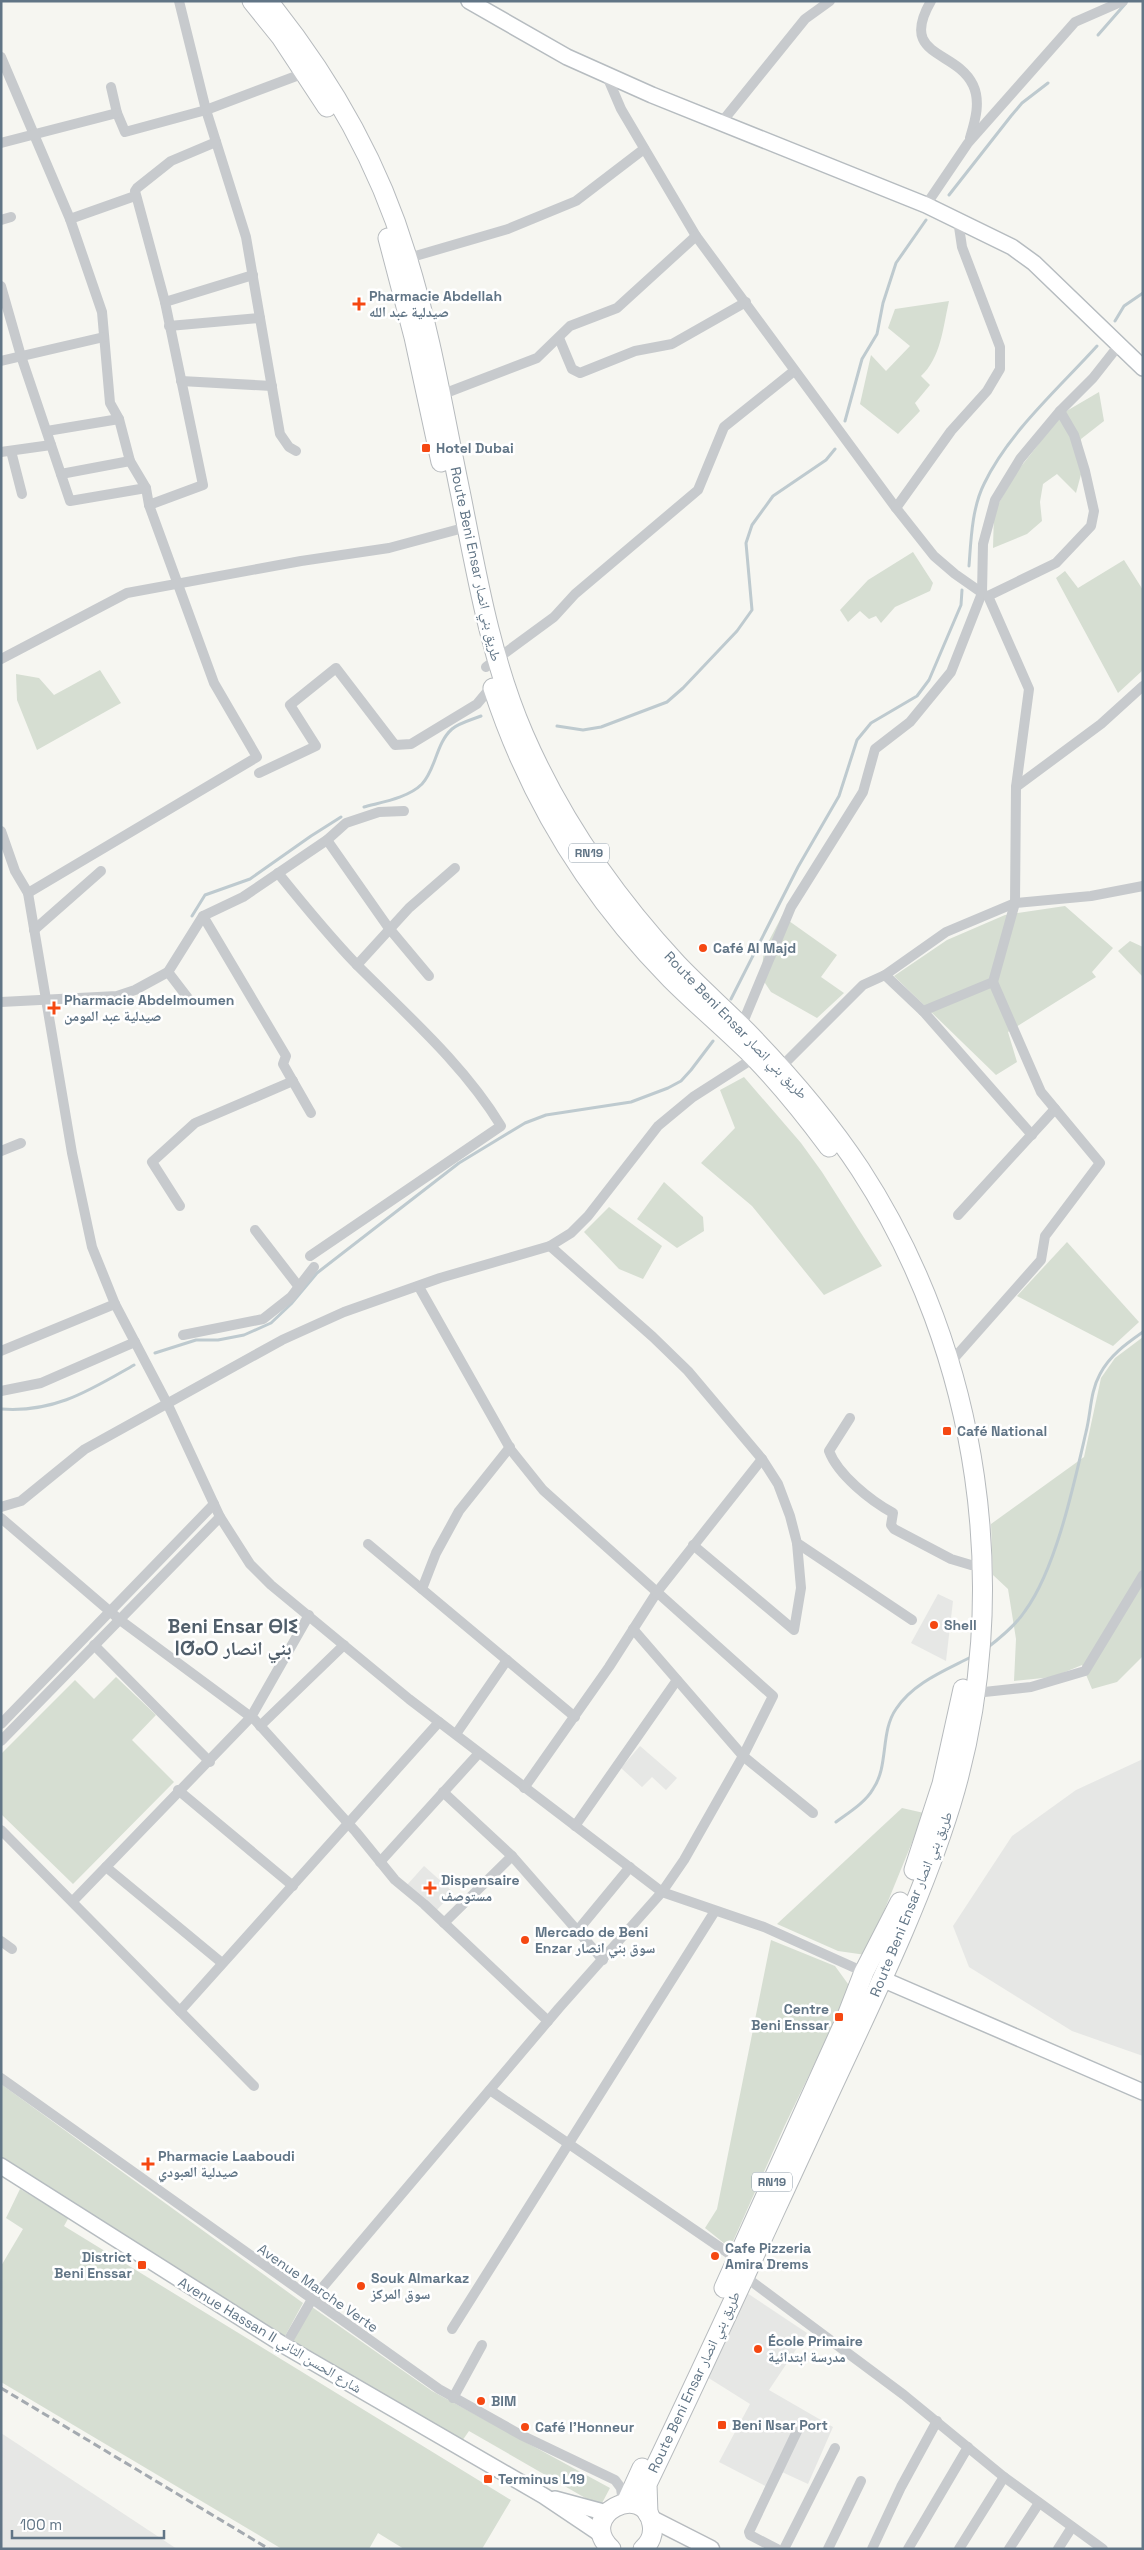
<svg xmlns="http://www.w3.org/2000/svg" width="1144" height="2550" viewBox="0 0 1144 2550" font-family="'Space Grotesk','Noto Naskh Arabic','Noto Sans Tifinagh',sans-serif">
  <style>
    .built { fill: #e6e7e5 }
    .green { fill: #d6ded2 }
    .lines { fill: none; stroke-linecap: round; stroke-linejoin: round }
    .stream { stroke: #becacf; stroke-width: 3 }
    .secondary-casing { stroke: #b6bcc0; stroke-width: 18 }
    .primary-casing { stroke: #b7bbbf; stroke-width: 19 }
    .highway-casing { stroke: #b6babd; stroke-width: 21 }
    .street { stroke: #c7cacd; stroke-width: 10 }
    .secondary { stroke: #fff; stroke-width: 15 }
    .primary { stroke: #fff; stroke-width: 16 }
    .highway { stroke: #fff; stroke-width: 19 }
    .rail { stroke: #a4aab0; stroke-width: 3; stroke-dasharray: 8 4; stroke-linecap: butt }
    .poi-dot { fill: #f54812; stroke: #fff; stroke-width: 2 }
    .labels { text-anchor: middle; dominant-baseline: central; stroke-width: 5; stroke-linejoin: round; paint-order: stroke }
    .shield { fill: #fff; stroke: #909eaa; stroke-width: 1 }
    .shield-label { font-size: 12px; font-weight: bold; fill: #617586 }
    .poi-label { font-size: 14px; font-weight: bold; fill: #617586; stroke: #fff; text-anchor: start }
    .street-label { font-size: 14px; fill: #617586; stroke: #fff }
    .district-label { font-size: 19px; font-weight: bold; fill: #505e6a; stroke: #fff }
  </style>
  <rect width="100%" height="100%" fill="#f6f6f1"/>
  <g class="built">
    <polygon points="938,1594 953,1601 946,1661 911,1643"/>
    <polygon points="640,1746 677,1778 666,1790 652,1777 642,1787 621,1768"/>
    <polygon points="1143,1759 1143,2056 1072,2031 969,1967 953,1926 1012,1836 1076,1790"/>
    <polygon points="424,1866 453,1892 436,1911 407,1885"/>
    <polygon points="747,2293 807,2333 769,2390 833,2427 808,2484 782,2472 773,2490 719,2462 750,2404 707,2377 721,2350 718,2347"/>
    <polygon points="1,2433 177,2549 1,2549"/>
  </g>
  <g class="green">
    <path d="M949,301C943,327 941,358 921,376L930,385L915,403L920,411L898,434L860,404L871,355L886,371L910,346L888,328L895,309Z"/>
    <polygon points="1099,392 1104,421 1081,439 1083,467 1076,493 1057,474 1043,484 1040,502 1042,521 1027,534 993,548 994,512 1015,474 1038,445 1046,423"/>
    <polygon points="913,552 933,583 930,591 895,607 881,623 876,616 869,619 860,611 848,622 840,610 868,580"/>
    <polygon points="1124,560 1143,590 1143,670 1118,693 1056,578 1065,571 1078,588"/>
    <polygon points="100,670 121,703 37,750 17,700 16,674 39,678 54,695"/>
    <polygon points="1065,906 1113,948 1092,972 1096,977 1008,1032 1017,1062 996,1075 894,976 947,940 1005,915"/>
    <polygon points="782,916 837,955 821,977 844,993 817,1018 771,992 761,977 764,950"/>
    <polygon points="1130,941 1143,947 1143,977 1118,951"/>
    <polygon points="744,1077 801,1143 822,1172 882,1266 824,1295 752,1206 701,1163 735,1128 720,1090"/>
    <polygon points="664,1182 703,1217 704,1231 677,1248 637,1219"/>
    <polygon points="609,1207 662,1246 643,1279 619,1269 584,1232"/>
    <polygon points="1067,1242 1139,1322 1113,1346 1017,1296"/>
    <polygon points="1143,1337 1143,1656 1117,1682 1092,1689 1082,1665 1053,1677 1014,1681 1016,1639 1008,1589 993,1575 991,1524 1084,1457 1101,1378 1115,1358"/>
    <polygon points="116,1677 156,1715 132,1740 174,1782 73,1884 1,1814 1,1754 75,1680 94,1699"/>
    <polygon points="902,1808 924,1813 866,1955 838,1951 777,1924"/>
    <polygon points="771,1940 835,1966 851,1988 784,2127 730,2248 705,2228 717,2209"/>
    <polygon points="1,2084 303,2303 284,2338 1,2157"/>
    <polygon points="20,2189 69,2217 64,2226 511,2500 482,2549 404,2549 378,2533 369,2549 282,2549 1,2382 1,2266 23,2229 6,2218"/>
    <polygon points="312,2307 432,2391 610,2488 601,2505 594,2503 469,2431 462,2441 291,2344"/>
  </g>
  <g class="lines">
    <g class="stream">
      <polyline points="1098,35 1126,3"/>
      <polyline points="949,195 1011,116 1022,103 1048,83"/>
      <polyline points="1115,321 1124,306 1143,293"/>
      <polyline points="845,421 862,359 877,334 883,303 896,263 926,220"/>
      <path d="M969,566C971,539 972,508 984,484C1008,433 1059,388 1097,346"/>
      <polyline points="557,726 583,730 601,727 667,702 683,688 737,631 752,610 746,543 752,525 773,496 826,460 835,449"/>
      <path d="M364,807C382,802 408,798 422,784C436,769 436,743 452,729C459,723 471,720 481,716"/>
      <polyline points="192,916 205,895 250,879 311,836 341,817"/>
      <polyline points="731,999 798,867 839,796 857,740 871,723 917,696 929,680 961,605 962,590"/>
      <polyline points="155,1353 196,1340 218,1340 244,1335 271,1323 291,1304 317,1273 459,1163 525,1123 546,1115 631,1102 668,1088 681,1081 691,1070 713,1041"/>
      <path d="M1,1409C55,1413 90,1390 134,1365"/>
      <path d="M987,1648C1000,1638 1016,1625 1025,1611C1056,1569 1074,1484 1086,1432C1091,1413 1090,1392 1100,1374C1110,1355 1126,1344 1143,1332"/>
      <path d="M836,1822C848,1813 865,1803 873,1789C889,1766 880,1732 896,1709C913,1683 944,1671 971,1657"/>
    </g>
    <defs>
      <g id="secondary">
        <polyline points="469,1 567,57 652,95 926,205 1012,247 1034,263 1143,368"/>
        <polyline points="882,1979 1143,2092"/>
        <polyline points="1,2166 285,2346 544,2496 602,2535"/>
        <polyline points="555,2499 607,2513"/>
      </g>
      <polyline id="primary" points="650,2518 711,2549"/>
      <g id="highway">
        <polyline points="252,1 281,37 327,107"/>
        <path d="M268,1C329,77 378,161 406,254C431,333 444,415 461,496C477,577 491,659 524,735C561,820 614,896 677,964C699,987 723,1008 746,1031C788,1074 827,1119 860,1169C980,1353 1015,1594 951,1804C919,1908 867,2011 822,2109C764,2234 707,2360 647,2484L648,2514"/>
        <polyline points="388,238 414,337 441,462"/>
        <path d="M493,688C529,798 590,897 671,979C698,1006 727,1030 754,1057C781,1085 806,1116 829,1147"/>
        <polyline points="914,1870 942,1784 963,1689"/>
        <polyline points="724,2288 845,2021 864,1972 900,1902"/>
        <polyline points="626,2503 642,2468"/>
        <path d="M611,2549C575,2515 644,2480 652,2524C654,2534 650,2543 643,2549"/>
      </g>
    </defs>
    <use href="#secondary" class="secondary-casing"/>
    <use href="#primary" class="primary-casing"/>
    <use href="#highway" class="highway-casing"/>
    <g class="street">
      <polyline points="179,1 206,110 246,237 280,434 289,447 296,451"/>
      <path d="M931,1C898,58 956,49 973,85C981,102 975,121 970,138"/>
      <polyline points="1,57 70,219 102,312 110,403 119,419 130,461 146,488 149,505 214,683 257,757 28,893"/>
      <polyline points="606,74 621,109 696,236 896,508 934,556 955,574 985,595"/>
      <polyline points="111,87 117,113 125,132 206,110 307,72"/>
      <polyline points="721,123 805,19 830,1"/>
      <polyline points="1,143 117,113"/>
      <polyline points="926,205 968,143 1075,22 1123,1"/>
      <polyline points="70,219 135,196"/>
      <polyline points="1,220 11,217"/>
      <polyline points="405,259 508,229 576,201 644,149"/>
      <polyline points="1,286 21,356 70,501 146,488"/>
      <polyline points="165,302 253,275"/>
      <polyline points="169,326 260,318"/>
      <polyline points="559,338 572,369 580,373 635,351 672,344 746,302"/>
      <polyline points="1,361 104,337"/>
      <polyline points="181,381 272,386"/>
      <polyline points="438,396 537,358 570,326 617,308 696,236"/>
      <polyline points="47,431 119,419"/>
      <polyline points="11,451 22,494"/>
      <polyline points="1,452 51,445"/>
      <polyline points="61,474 130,461"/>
      <polyline points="149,505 203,485 165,302 135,191 137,188 171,161 216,142"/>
      <polyline points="896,508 951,431 987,391 1000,369 1000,347 962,247 958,220"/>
      <polyline points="1,659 127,593 301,561 389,548 467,527"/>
      <polyline points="486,667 554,617 575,594 698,490 724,427 794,371"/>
      <polyline points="259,773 316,746 290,705 336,668 395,745 411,744 477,704 492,686"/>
      <polyline points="1016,787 1101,724 1143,686"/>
      <polyline points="1,831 15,871 28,893 72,1153 92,1247 115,1304 168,1405 220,1517 250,1564 271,1585 409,1699 662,1892 764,1927 864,1972"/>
      <polyline points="327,840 388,927 429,976"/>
      <path d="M278,873C303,904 329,936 357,965C408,1016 464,1065 501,1126L310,1256"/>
      <polyline points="203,916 286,1056 283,1064 311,1113"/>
      <polyline points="34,930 101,871"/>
      <polyline points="357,965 409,908 455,868"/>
      <polyline points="168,972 191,1002"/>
      <polyline points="885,975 923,1011"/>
      <polyline points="1,1002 117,996 135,990 168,972 203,916 243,897 327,840 346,823 379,812 404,811"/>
      <polyline points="741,1027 791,907 863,792 875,749 910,722 951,672 982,593 983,544 995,500 1020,459 1060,411 1093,378 1119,345"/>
      <polyline points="779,1069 863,985 885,975 946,932 1015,903 1091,896 1143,886"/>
      <polyline points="1032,1135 923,1011 993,982 1015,903 1016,787 1029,689 988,596 1056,563 1091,526 1094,511 1085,471 1074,435 1060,411"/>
      <polyline points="1,1151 21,1143"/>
      <polyline points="180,1206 152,1162 195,1123 293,1081"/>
      <polyline points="958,1215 1055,1109"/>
      <polyline points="255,1230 299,1287"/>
      <polyline points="550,1246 653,1337 688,1371 762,1459 778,1484 790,1516 797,1543 912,1620"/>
      <polyline points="183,1335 263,1319 291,1297 314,1267"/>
      <polyline points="1,1351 115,1304"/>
      <polyline points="949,1364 1041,1260 1045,1236 1100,1163 1041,1092 993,982"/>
      <polyline points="1,1391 41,1383 135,1342"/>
      <path d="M850,1418L829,1451C838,1475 871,1501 893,1513L891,1525L894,1529L951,1559L971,1565"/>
      <polyline points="1,1507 21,1501 85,1449 282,1340 344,1312 440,1278 550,1246 571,1233 588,1216 658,1126 693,1097 757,1056"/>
      <polyline points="1,1518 120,1620 255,1720 356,1832 395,1880 424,1904 548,2021"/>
      <polyline points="368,1544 575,1717"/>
      <polyline points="693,1545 794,1630 801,1588 797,1543"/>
      <polyline points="422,1589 436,1553 459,1511 510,1447"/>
      <polyline points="633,1629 743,1756 813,1813"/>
      <polyline points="94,1645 210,1762"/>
      <polyline points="975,1693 1031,1687 1085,1671 1143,1575"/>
      <polyline points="1,1724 214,1504"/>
      <polyline points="260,1726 344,1645"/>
      <polyline points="456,1734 507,1660"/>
      <polyline points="1,1741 220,1517"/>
      <polyline points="524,1788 609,1667 657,1592 762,1459"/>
      <polyline points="178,1790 293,1886"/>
      <polyline points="443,1792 512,1856 444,1923"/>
      <polyline points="575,1826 677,1680"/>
      <polyline points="1,1830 254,2086"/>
      <polyline points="512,1856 603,1960"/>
      <polyline points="380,1862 479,1753"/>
      <polyline points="106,1867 222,1963"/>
      <polyline points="73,1901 251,1717 309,1615"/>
      <polyline points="578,1930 630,1867"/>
      <polyline points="1,1941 12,1949"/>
      <polyline points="180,2011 439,1722"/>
      <polyline points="1,2078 439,2389 521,2435 615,2480 621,2488 623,2503"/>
      <polyline points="490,2090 737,2259"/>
      <polyline points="743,2275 904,2395 1004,2477 1103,2549"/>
      <polyline points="452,2329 715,1911"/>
      <polyline points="285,2346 311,2301 559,2008 662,1892 684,1860 743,1756 773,1696 543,1490 511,1450 419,1287"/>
      <polyline points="453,2398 482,2345"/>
      <polyline points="777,2549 750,2535 749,2532 800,2425"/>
      <polyline points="784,2549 835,2448"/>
      <polyline points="828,2549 861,2481"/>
      <polyline points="872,2549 901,2487 937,2421"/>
      <polyline points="908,2549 968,2447"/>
      <polyline points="959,2549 1004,2477"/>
      <polyline points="1009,2549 1039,2503"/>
      <polyline points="1058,2549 1072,2527"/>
    </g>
    <use href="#secondary" class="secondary"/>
    <use href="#primary" class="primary"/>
    <use href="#highway" class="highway"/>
    <polyline class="rail" points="1,2388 269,2549"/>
  </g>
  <g class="poi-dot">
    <path d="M356.5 296.5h5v5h5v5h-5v5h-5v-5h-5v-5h5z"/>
    <rect x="421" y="443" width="10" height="10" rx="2.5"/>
    <circle cx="703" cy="948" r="5"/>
    <path d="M51.5 1000.5h5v5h5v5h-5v5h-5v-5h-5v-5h5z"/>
    <rect x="942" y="1426" width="10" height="10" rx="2.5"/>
    <circle cx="934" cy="1625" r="5"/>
    <path d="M427.5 1880.5h5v5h5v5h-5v5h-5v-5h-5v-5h5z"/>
    <circle cx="525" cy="1940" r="5"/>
    <rect x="834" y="2012" width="10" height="10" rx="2.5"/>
    <path d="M145.5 2156.5h5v5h5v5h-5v5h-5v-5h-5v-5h5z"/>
    <circle cx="715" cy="2256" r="5"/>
    <rect x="137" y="2260" width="10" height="10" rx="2.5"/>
    <circle cx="361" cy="2286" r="5"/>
    <circle cx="758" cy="2349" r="5"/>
    <circle cx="481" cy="2401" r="5"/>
    <rect x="717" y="2420" width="10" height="10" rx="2.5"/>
    <circle cx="525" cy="2427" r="5"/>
    <rect x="483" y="2474" width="10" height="10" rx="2.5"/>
  </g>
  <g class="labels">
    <g class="shield">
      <rect x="569" y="843.5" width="40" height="19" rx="4"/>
      <rect x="752" y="2172.5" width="40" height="19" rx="4"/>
    </g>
    <g class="shield-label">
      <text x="589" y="853">RN19</text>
      <text x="772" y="2182">RN19</text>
    </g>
    <g class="poi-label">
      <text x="369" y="296">Pharmacie Abdellah<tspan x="369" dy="16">صيدلية عبد الله</tspan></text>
      <text x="436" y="448">Hotel Dubai</text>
      <text x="713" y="948">Café Al Majd</text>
      <text x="64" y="1000">Pharmacie Abdelmoumen<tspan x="64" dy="16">صيدلية عبد المومن</tspan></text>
      <text x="957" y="1431">Café National</text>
      <text x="944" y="1625">Shell</text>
      <text x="441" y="1880">Dispensaire<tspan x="441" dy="16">مستوصف</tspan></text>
      <text x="535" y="1932">Mercado de Beni<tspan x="535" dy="16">Enzar سوق بني انصار</tspan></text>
      <text x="829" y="2009" text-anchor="end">Centre<tspan x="829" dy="16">Beni Enssar</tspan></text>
      <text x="158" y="2156">Pharmacie Laaboudi<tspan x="158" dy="16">صيدلية العبودي</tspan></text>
      <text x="725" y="2248">Cafe Pizzeria<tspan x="725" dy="16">Amira Drems</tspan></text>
      <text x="132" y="2257" text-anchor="end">District<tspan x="132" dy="16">Beni Enssar</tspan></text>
      <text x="371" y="2278">Souk Almarkaz<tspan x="371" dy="16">سوق المركز</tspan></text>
      <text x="768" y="2341">École Primaire<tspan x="768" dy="16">مدرسة ابتدائية</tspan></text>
      <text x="491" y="2401">BIM</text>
      <text x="732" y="2425">Beni Nsar Port</text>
      <text x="535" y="2427">Café l'Honneur</text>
      <text x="498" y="2479">Terminus L19</text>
    </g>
    <g class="street-label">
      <text transform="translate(476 564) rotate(78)">Route Beni Ensar طريق بني انصار</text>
      <text transform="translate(736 1025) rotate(46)">Route Beni Ensar طريق بني انصار</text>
      <text transform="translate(911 1904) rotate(-68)">Route Beni Ensar طريق بني انصار</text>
      <text transform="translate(318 2288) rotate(35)">Avenue Marche Verte</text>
      <text transform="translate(270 2335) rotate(31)">Avenue Hassan II شارع الحسن الثاني</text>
      <text transform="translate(694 2382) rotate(-65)">Route Beni Ensar طريق بني انصار</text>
    </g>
    <g class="district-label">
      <text x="233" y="1626">Beni Ensar ⴱⵏⵉ<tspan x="233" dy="22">ⵏⵚⴰⵔ بني انصار</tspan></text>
    </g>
  </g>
  <rect width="1144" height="2550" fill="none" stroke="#617586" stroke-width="5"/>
  <path d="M12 2530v8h152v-8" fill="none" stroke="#617586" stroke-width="2.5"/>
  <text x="20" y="2530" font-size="15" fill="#617586" stroke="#ffffff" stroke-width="4" paint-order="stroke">100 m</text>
</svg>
